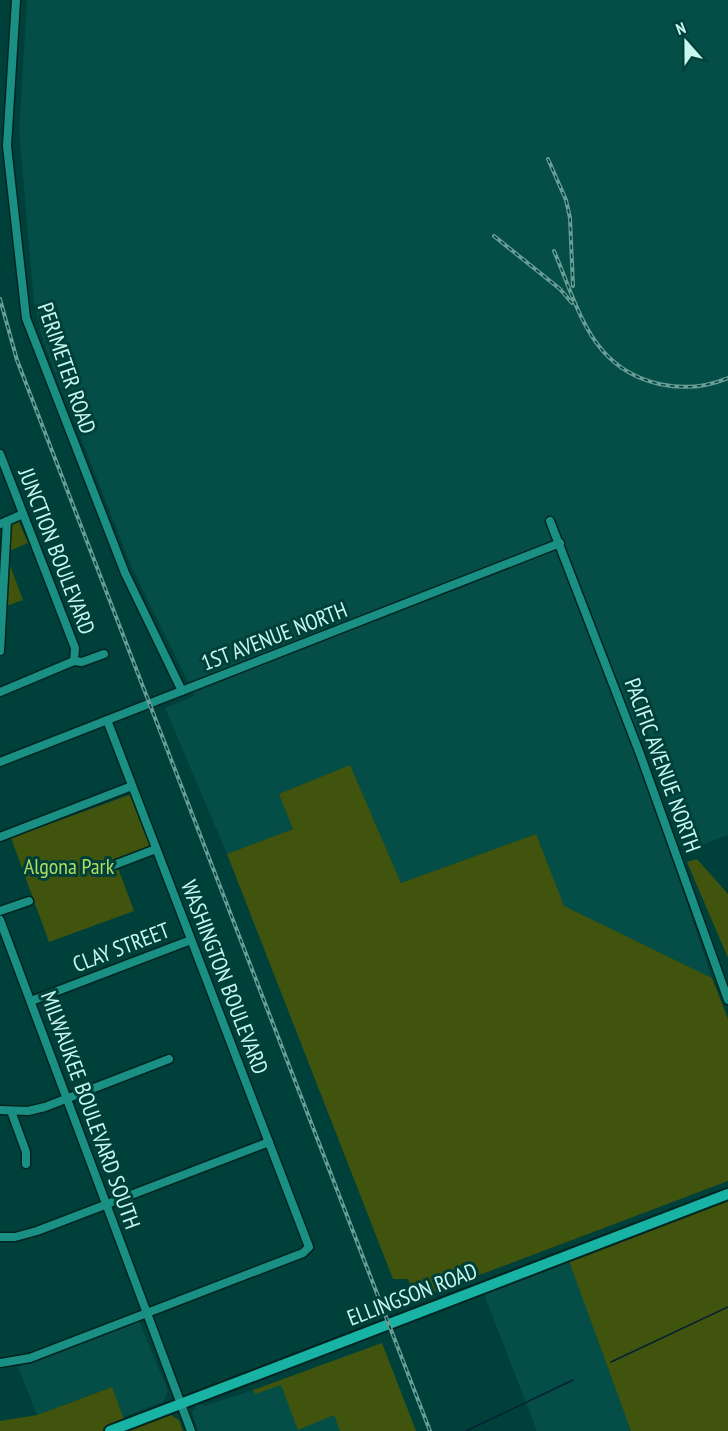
<svg xmlns="http://www.w3.org/2000/svg" width="728" height="1431" viewBox="0 0 728 1431" font-family="'PT Sans Narrow',sans-serif">
  <style>
    .built { fill: #054e48 }
    .green { fill: #40540d }
    .lines { fill: none; stroke-linecap: round; stroke-linejoin: round }
    .stream { stroke: #052034; stroke-width: 1.5 }
    .minor-casing { stroke: #022420; stroke-width: 11 }
    .major-casing { stroke: #022420; stroke-width: 14 }
    .minor { stroke: #1a9084; stroke-width: 8 }
    .major { stroke: #18b3a4; stroke-width: 10 }
    .rail-casing { stroke: #679e97; stroke-width: 4 }
    .rail { stroke: #00403a; stroke-width: 1.5; stroke-dasharray: 4.5; stroke-linecap: butt }
    .labels { text-anchor: middle; dominant-baseline: central; stroke-width: 6; stroke-linejoin: round; paint-order: stroke }
    .street-label { font-size: 22px; fill: #c7f7ef; stroke: #00403a }
    .park-label { font-size: 22px; fill: #b3da60; stroke: #00403a }
  </style>
  <rect width="100%" height="100%" fill="#00403a"/>
  <g class="built">
    <polygon points="27,0 728,0 728,835 686,851 644,739 633,744 712,978 563,906 536,834 401,883 350,765 279,794 293,829 227,854 165,708 195,696 132,568 44,344 34,303 19,131"/>
    <polygon points="569,1261 631,1431 537,1431 484,1294"/>
    <polygon points="139,1321 168,1391 163,1402 123,1417 111,1387 37,1415 18,1367"/>
    <polygon points="382,1343 416,1431 198,1431 192,1412 197,1405 201,1403 204,1406 254,1390"/>
  </g>
  <g class="green">
    <polygon points="19,522 28,543 9,551 11,525"/>
    <polygon points="9,563 23,600 6,606"/>
    <polygon points="350,765 401,883 536,834 564,906 712,978 728,1019 728,1181 416,1299 408,1279 393,1279 227,854 293,829 279,794"/>
    <polygon points="132,794 151,847 115,860 134,911 49,942 11,838"/>
    <polygon points="697,859 728,894 728,958 687,862"/>
    <polygon points="728,1200 728,1431 631,1431 569,1261"/>
    <polygon points="382,1343 416,1431 340,1431 334,1415 298,1430 281,1385 255,1394 253,1390"/>
    <polygon points="112,1387 128,1430 169,1414 179,1420 183,1431 0,1431 0,1421 37,1415"/>
  </g>
  <g class="lines">
    <g class="stream">
      <polyline points="611,1362 728,1307"/>
      <polyline points="466,1431 573,1380"/>
    </g>
    <defs>
      <g id="minor">
        <polyline points="16,0 7,146 26,318 125,573 182,691"/>
        <polyline points="0,454 75,648 74,661"/>
        <polyline points="550,521 640,754 728,1000"/>
        <polyline points="0,524 23,514"/>
        <polyline points="0,651 7,521"/>
        <polyline points="0,692 74,661 82,662 104,654"/>
        <polyline points="0,762 560,543"/>
        <polyline points="0,837 132,786"/>
        <polyline points="114,865 156,849"/>
        <polyline points="0,911 29,901"/>
        <polyline points="0,920 191,1431"/>
        <polyline points="31,1001 191,940"/>
        <polyline points="0,1110 28,1111 45,1107 169,1059"/>
        <polyline points="11,1111 26,1152 26,1164"/>
        <polyline points="0,1237 15,1237 37,1231 269,1142"/>
        <polyline points="0,1363 30,1358 303,1253 309,1247 107,720"/>
      </g>
      <polyline id="major" points="110,1431 728,1194"/>
    </defs>
    <use href="#minor" class="minor-casing"/>
    <use href="#major" class="major-casing"/>
    <use href="#minor" class="minor"/>
    <use href="#major" class="major"/>
    <defs>
      <g id="rail">
        <polyline points="548,159 566,200 570,218 573,286"/>
        <polyline points="494,236 560,289 572,303"/>
        <path d="M554,251C568,283 579,323 602,350C633,386 685,396 728,378"/>
        <polyline points="0,299 17,360 430,1431"/>
      </g>
    </defs>
    <use href="#rail" class="rail-casing"/>
    <use href="#rail" class="rail"/>
  </g>
  <g class="labels">
    <g class="street-label">
      <text transform="translate(67 368) rotate(71)">PERIMETER ROAD</text>
      <text transform="translate(57 551) rotate(69)">JUNCTION BOULEVARD</text>
      <text transform="translate(274 636) rotate(-21)">1ST AVENUE NORTH</text>
      <text transform="translate(663 765) rotate(70)">PACIFIC AVENUE NORTH</text>
      <text transform="translate(121 947) rotate(-21)">CLAY STREET</text>
      <text transform="translate(225 977) rotate(69)">WASHINGTON BOULEVARD</text>
      <text transform="translate(91 1110) rotate(70)">MILWAUKEE BOULEVARD SOUTH</text>
      <text transform="translate(412 1294) rotate(-21)">ELLINGSON ROAD</text>
    </g>
    <g class="park-label">
      <text x="69" y="866">Algona Park</text>
    </g>
  </g>
  <g transform="translate(686 42) rotate(339)" stroke="#00403a" stroke-width="4.5" paint-order="stroke">
  <path d="M0-4.5L10 22L0 15L-10 22Z" fill="#c7f7ef"/>
  <text y="-9" font-size="16" font-weight="bold" text-anchor="middle" fill="#c7f7ef">N</text>
  </g>
</svg>
